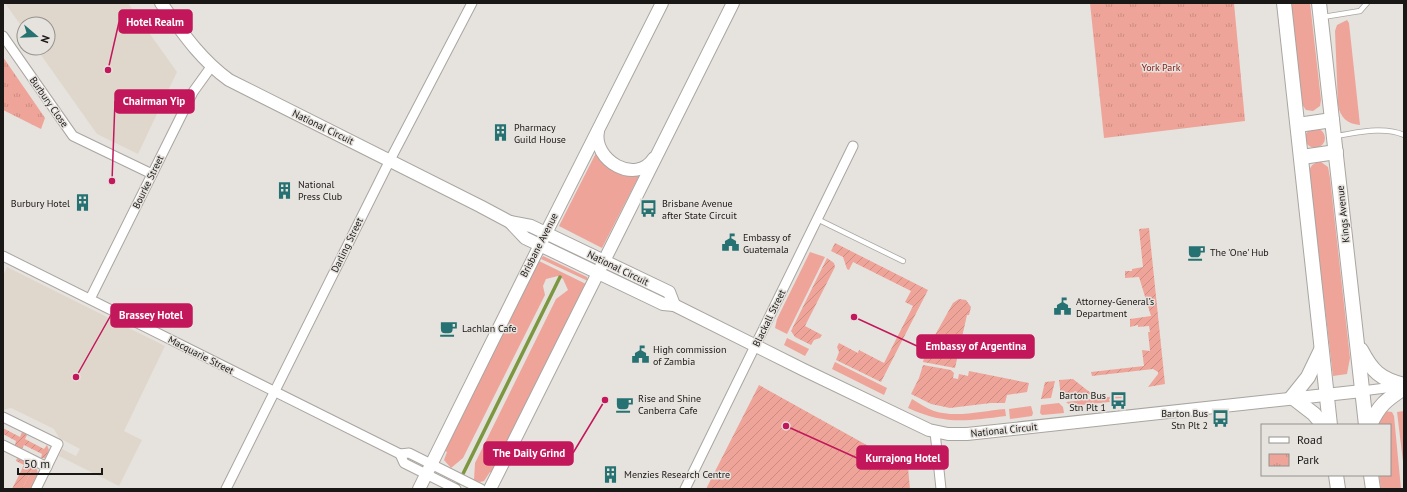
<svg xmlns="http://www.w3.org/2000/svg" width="1407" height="492" viewBox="0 0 1407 492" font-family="'PT Sans',sans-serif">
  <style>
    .built { fill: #e0d7cc }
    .grass { fill: #eea499 }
    .park { fill: url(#park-tufts) }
    .garden { fill: url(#garden-furrows) }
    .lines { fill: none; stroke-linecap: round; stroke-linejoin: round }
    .stream { stroke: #7d9741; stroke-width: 3.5 }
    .lane-casing { stroke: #a9a5a1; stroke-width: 6 }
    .street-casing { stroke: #a9a5a1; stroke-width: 11 }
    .secondary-casing { stroke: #a9a5a1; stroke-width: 14 }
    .primary-casing { stroke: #a9a5a1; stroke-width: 16 }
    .lane { stroke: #fff; stroke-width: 4.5 }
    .street { stroke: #fff; stroke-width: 9 }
    .secondary { stroke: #fff; stroke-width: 12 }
    .primary { stroke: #fff; stroke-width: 14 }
    .labels { text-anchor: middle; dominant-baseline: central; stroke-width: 3; stroke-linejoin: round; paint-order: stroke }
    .park-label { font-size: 10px; fill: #861712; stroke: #e6e3de }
    .street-label { font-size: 10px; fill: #1a1817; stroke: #e6e3de }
    .poi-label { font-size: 10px; fill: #1a1817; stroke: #e6e3de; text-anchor: start }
    .leader { fill: none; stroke: #c2185b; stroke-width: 1.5 }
    .callout-dot { fill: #c2185b; stroke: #e6e3de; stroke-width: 1.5 }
    .callout { fill: #c2185b; stroke: #c2185b; stroke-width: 1.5 }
    .callout-label { font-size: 11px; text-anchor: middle; font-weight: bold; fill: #fff }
  </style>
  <defs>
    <pattern id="park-tufts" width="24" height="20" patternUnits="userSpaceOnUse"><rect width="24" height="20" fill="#eea499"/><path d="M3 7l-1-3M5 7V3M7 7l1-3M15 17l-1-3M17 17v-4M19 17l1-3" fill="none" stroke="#cc8c83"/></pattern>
    <pattern id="garden-furrows" width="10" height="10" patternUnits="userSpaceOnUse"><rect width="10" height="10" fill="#eea499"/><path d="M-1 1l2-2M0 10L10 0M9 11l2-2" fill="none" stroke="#cc8c83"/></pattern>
  </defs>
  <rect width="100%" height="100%" fill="#e6e3de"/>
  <g class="built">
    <polygon points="5,3 128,3 177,72 138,154 97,134 36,48 48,48 48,24 24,24 24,30"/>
    <polygon points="7,267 165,346 124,431 142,440 119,486 59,456 62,449 76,456 80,449 59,438 54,429 11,408 3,410 3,276"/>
  </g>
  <g class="grass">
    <polygon points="1290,3 1310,3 1321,100 1320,106 1313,111 1306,110 1301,103"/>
    <path d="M1347,20L1349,23L1360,125C1347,124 1340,117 1338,105L1335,31L1337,25Z"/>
    <circle cx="1315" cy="138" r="10"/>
    <polygon points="597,151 640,174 602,248 559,226"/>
    <path d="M1321,162L1328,167L1330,178L1350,358L1347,374L1333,376L1309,174C1309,166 1314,162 1321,162Z"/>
    <polygon points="810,252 825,257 787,334 775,328 777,319"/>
    <polygon points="543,256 587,277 588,281 541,259"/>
    <polygon points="539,261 586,284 492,473 490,472 484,481 480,482 474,480 475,463 556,299 568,290 563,279 558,276 546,279 543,286 545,295 463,458 451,468 444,460 447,452 445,451"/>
    <polygon points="787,338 809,349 805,356 784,345"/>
    <polygon points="835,362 887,388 884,395 832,369"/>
    <polygon points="1125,395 1125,398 1109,399 1110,402 1081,405 1079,408 1075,409 1075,406 1071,406 1066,402"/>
    <path d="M912,399C919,403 926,408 934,411C956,418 982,411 1005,409L1006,416C966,421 945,425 908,408Z"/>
    <polygon points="1059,403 1063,407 1064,413 1042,415 1040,413 1041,405"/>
    <polygon points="1031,406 1033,413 1032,416 1010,419 1009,409"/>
    <polygon points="1384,411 1392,412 1394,416 1401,489 1381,489 1379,475 1390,475 1390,425 1375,425"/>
    <polygon points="1404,411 1404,470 1397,412"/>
    <path d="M34,466C42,473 35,481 32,489H22Z"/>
  </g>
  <g class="park">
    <polygon points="1090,3 1234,3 1245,121 1104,138"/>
    <polygon points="3,57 45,118 41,129 3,110"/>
  </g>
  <g class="garden">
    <polygon points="1149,228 1165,384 1148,387 1158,374 1158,372 1153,369 1092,376 1091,372 1144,366 1142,350 1150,351 1148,332 1150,332 1149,326 1138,327 1138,325 1130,327 1130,319 1151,316 1139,277 1125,278 1125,271 1132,271 1132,269 1143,267 1139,229"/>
    <polygon points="835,243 928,290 881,382 836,360 839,352 837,347 839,343 858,353 859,350 884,363 913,306 905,302 911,291 853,262 849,270 847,269 843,257 831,251"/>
    <polygon points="827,258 834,263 835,267 805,326 822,335 820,338 814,340 811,345 795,337 791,331"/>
    <polygon points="959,299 966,300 971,307 969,315 967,315 955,368 923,362 925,353 953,303"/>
    <polygon points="923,365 951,370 954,373 953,378 958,379 959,374 968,376 969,371 1029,383 1027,392 1007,395 1005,403 991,403 950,408 931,404 911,394 919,378"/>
    <polygon points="1073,379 1092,394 1061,397 1059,380"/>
    <polygon points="1055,381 1051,398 1041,399 1045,382"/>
    <polygon points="759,385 908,468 910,489 706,489"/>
    <polygon points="3,428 20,437 22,432 27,435 25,439 44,449 47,445 49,450 45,458 41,458 42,454 24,445 22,449 15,445 16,441 3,434"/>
    <polygon points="17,458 34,466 22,489 12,489 24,465 16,461"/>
  </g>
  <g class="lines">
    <polyline class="stream" points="456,488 560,277"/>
    <defs>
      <g id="lane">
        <polyline points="1323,17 1360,11 1367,3"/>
        <path d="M1335,136C1357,133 1383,126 1404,135"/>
        <polyline points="817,219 903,261"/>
      </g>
      <g id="street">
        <polyline points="3,36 73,136 152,174"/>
        <polyline points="3,256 400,454 409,453 481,489"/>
        <polyline points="90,299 193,92 211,67"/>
        <polyline points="1362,391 1401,386"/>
        <polyline points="3,417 58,444 36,489"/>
        <polyline points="935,432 941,489"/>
        <polyline points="3,445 47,467"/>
        <polyline points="400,454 404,463 456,489"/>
        <polyline points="226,489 390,160 472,3"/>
        <polyline points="685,489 853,146"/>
      </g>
      <g id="secondary">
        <path d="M161,3C182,32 200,59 229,80L480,206L510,222L525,238L663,304L674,305L804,370L929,430L948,434H967L1362,391"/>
        <path d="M598,131C592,160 636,186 654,158"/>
        <polyline points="510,222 531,226 669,292 674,305"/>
        <polyline points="419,489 546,233 662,3"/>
        <polyline points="490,489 733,3"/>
      </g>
      <g id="primary">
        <polyline points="1284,3 1330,425"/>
        <polyline points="1319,3 1366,425"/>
        <polyline points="1298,125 1332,120"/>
        <polyline points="1302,157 1336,152"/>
        <polyline points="1321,350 1308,377 1292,397 1314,414 1323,425"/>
        <path d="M1361,350C1372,371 1380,379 1404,385"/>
        <path d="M1370,425C1379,405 1386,400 1404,388"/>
        <polyline points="1336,475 1338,489"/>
        <polyline points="1371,475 1373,489"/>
      </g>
    </defs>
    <use href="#lane" class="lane-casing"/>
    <use href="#street" class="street-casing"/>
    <use href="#secondary" class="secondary-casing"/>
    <use href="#primary" class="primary-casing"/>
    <use href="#lane" class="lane"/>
    <use href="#street" class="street"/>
    <use href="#secondary" class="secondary"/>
    <use href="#primary" class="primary"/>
  </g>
  <defs>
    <symbol id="building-bare" viewBox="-9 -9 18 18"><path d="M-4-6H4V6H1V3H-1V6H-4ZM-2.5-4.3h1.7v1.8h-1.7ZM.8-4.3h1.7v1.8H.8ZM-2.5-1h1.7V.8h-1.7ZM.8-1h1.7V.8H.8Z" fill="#267171" stroke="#e6e3de" stroke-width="2.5" paint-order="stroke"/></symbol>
    <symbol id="bus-bare" viewBox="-9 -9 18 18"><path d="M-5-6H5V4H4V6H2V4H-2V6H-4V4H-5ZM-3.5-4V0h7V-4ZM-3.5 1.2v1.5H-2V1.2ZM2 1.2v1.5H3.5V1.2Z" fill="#267171" stroke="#e6e3de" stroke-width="2.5" paint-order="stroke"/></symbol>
    <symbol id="civic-bare" viewBox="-9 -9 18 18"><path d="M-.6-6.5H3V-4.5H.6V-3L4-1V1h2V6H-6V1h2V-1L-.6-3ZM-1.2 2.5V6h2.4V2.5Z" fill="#267171" stroke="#e6e3de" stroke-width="2.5" paint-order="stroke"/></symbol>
    <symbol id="cafe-bare" viewBox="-9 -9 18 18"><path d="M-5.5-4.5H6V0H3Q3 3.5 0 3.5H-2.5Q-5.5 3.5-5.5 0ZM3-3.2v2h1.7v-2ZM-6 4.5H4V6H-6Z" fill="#267171" stroke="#e6e3de" stroke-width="2.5" paint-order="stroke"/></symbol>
  </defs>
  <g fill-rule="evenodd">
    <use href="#building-bare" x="488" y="120" width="25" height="25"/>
    <use href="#building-bare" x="272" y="178" width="25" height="25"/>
    <use href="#building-bare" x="70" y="190" width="25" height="25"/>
    <use href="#bus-bare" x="636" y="196" width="25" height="25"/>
    <use href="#civic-bare" x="718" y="230" width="25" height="25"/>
    <use href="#cafe-bare" x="1184" y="240" width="25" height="25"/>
    <use href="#civic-bare" x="1050" y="294" width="25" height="25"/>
    <use href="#cafe-bare" x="436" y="316" width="25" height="25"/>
    <use href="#civic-bare" x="628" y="342" width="25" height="25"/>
    <use href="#bus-bare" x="1106" y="388" width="25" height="25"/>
    <use href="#cafe-bare" x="612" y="392" width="25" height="25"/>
    <use href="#bus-bare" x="1208" y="406" width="25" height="25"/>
    <use href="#building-bare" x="598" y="462" width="25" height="25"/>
  </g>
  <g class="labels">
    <g class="park-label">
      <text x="1161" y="67">York Park</text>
    </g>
    <g class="street-label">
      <text transform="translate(49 102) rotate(55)">Burbury Close</text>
      <text transform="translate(323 127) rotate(26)">National Circuit</text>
      <text transform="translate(148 182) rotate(-64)">Bourke Street</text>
      <text transform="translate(1343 214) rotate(-96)">Kings Avenue</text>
      <text transform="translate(347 245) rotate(-64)">Darling Street</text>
      <text transform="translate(539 245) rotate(-63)">Brisbane Avenue</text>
      <text transform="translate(618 268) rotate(26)">National Circuit</text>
      <text transform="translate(769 318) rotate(-64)">Blackall Street</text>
      <text transform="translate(201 355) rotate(27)">Macquarie Street</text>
      <text transform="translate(1004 430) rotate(-6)">National Circuit</text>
    </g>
    <g class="poi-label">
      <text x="514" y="127">Pharmacy<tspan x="514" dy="12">Guild House</tspan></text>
      <text x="298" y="184">National<tspan x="298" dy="12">Press Club</tspan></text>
      <text x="70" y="203" text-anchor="end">Burbury Hotel</text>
      <text x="662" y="203">Brisbane Avenue<tspan x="662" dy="12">after State Circuit</tspan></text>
      <text x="743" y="237">Embassy of<tspan x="743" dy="12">Guatemala</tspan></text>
      <text x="1210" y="252">The 'One' Hub</text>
      <text x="1076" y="301">Attorney-General’s<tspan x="1076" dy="12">Department</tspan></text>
      <text x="462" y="328">Lachlan Cafe</text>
      <text x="653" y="349">High commission<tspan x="653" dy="12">of Zambia</tspan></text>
      <text x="1106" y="395" text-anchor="end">Barton Bus<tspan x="1106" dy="12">Stn Plt 1</tspan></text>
      <text x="638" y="398">Rise and Shine<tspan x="638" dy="12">Canberra Cafe</tspan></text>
      <text x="1208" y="413" text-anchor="end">Barton Bus<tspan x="1208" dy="12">Stn Plt 2</tspan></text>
      <text x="624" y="474">Menzies Research Centre</text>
    </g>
  </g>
  <path class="leader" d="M108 70L119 22M112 181L115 101M76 377L111 315M854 317L917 346M605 400L573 453M786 426L857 458"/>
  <g class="callout-dot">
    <circle cx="108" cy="70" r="4"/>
    <circle cx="112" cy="181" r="4"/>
    <circle cx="76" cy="377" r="4"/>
    <circle cx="854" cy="317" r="4"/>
    <circle cx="605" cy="400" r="4"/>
    <circle cx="786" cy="426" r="4"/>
  </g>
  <g class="callout">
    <rect x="119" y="10" width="73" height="23" rx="4"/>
    <rect x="115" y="90" width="79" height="23" rx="4"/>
    <rect x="111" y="304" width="81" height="23" rx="4"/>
    <rect x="917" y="335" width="117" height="23" rx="4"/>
    <rect x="484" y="442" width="89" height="23" rx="4"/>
    <rect x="857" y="446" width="91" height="23" rx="4"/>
  </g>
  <g class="callout-label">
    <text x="155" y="26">Hotel Realm</text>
    <text x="154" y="105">Chairman Yip</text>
    <text x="151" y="319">Brassey Hotel</text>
    <text x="976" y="350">Embassy of Argentina</text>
    <text x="529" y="457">The Daily Grind</text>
    <text x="903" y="462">Kurrajong Hotel</text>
  </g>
  <rect width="1407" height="492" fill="none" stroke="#1a1817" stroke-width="8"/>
  <rect x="1261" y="424" width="130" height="52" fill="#e6e3de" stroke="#94928e"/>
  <rect x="1269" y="437" width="20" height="6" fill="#ffffff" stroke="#94928e"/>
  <text x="1297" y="444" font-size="12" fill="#1a1817">Road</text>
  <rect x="1269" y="454" width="20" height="12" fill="url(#park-tufts)" stroke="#94928e"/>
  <text x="1297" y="464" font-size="12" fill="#1a1817">Park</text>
  <g transform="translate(36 36) rotate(109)"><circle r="19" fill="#e6e3de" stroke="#94928e"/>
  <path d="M0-3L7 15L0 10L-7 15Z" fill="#267171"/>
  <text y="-6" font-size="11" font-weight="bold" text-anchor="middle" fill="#1a1817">N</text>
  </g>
  <path d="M18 468v6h84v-6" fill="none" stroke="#1a1817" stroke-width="2"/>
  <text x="24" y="468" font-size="12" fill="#1a1817" stroke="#e6e3de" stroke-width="3" paint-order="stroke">50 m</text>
</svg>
